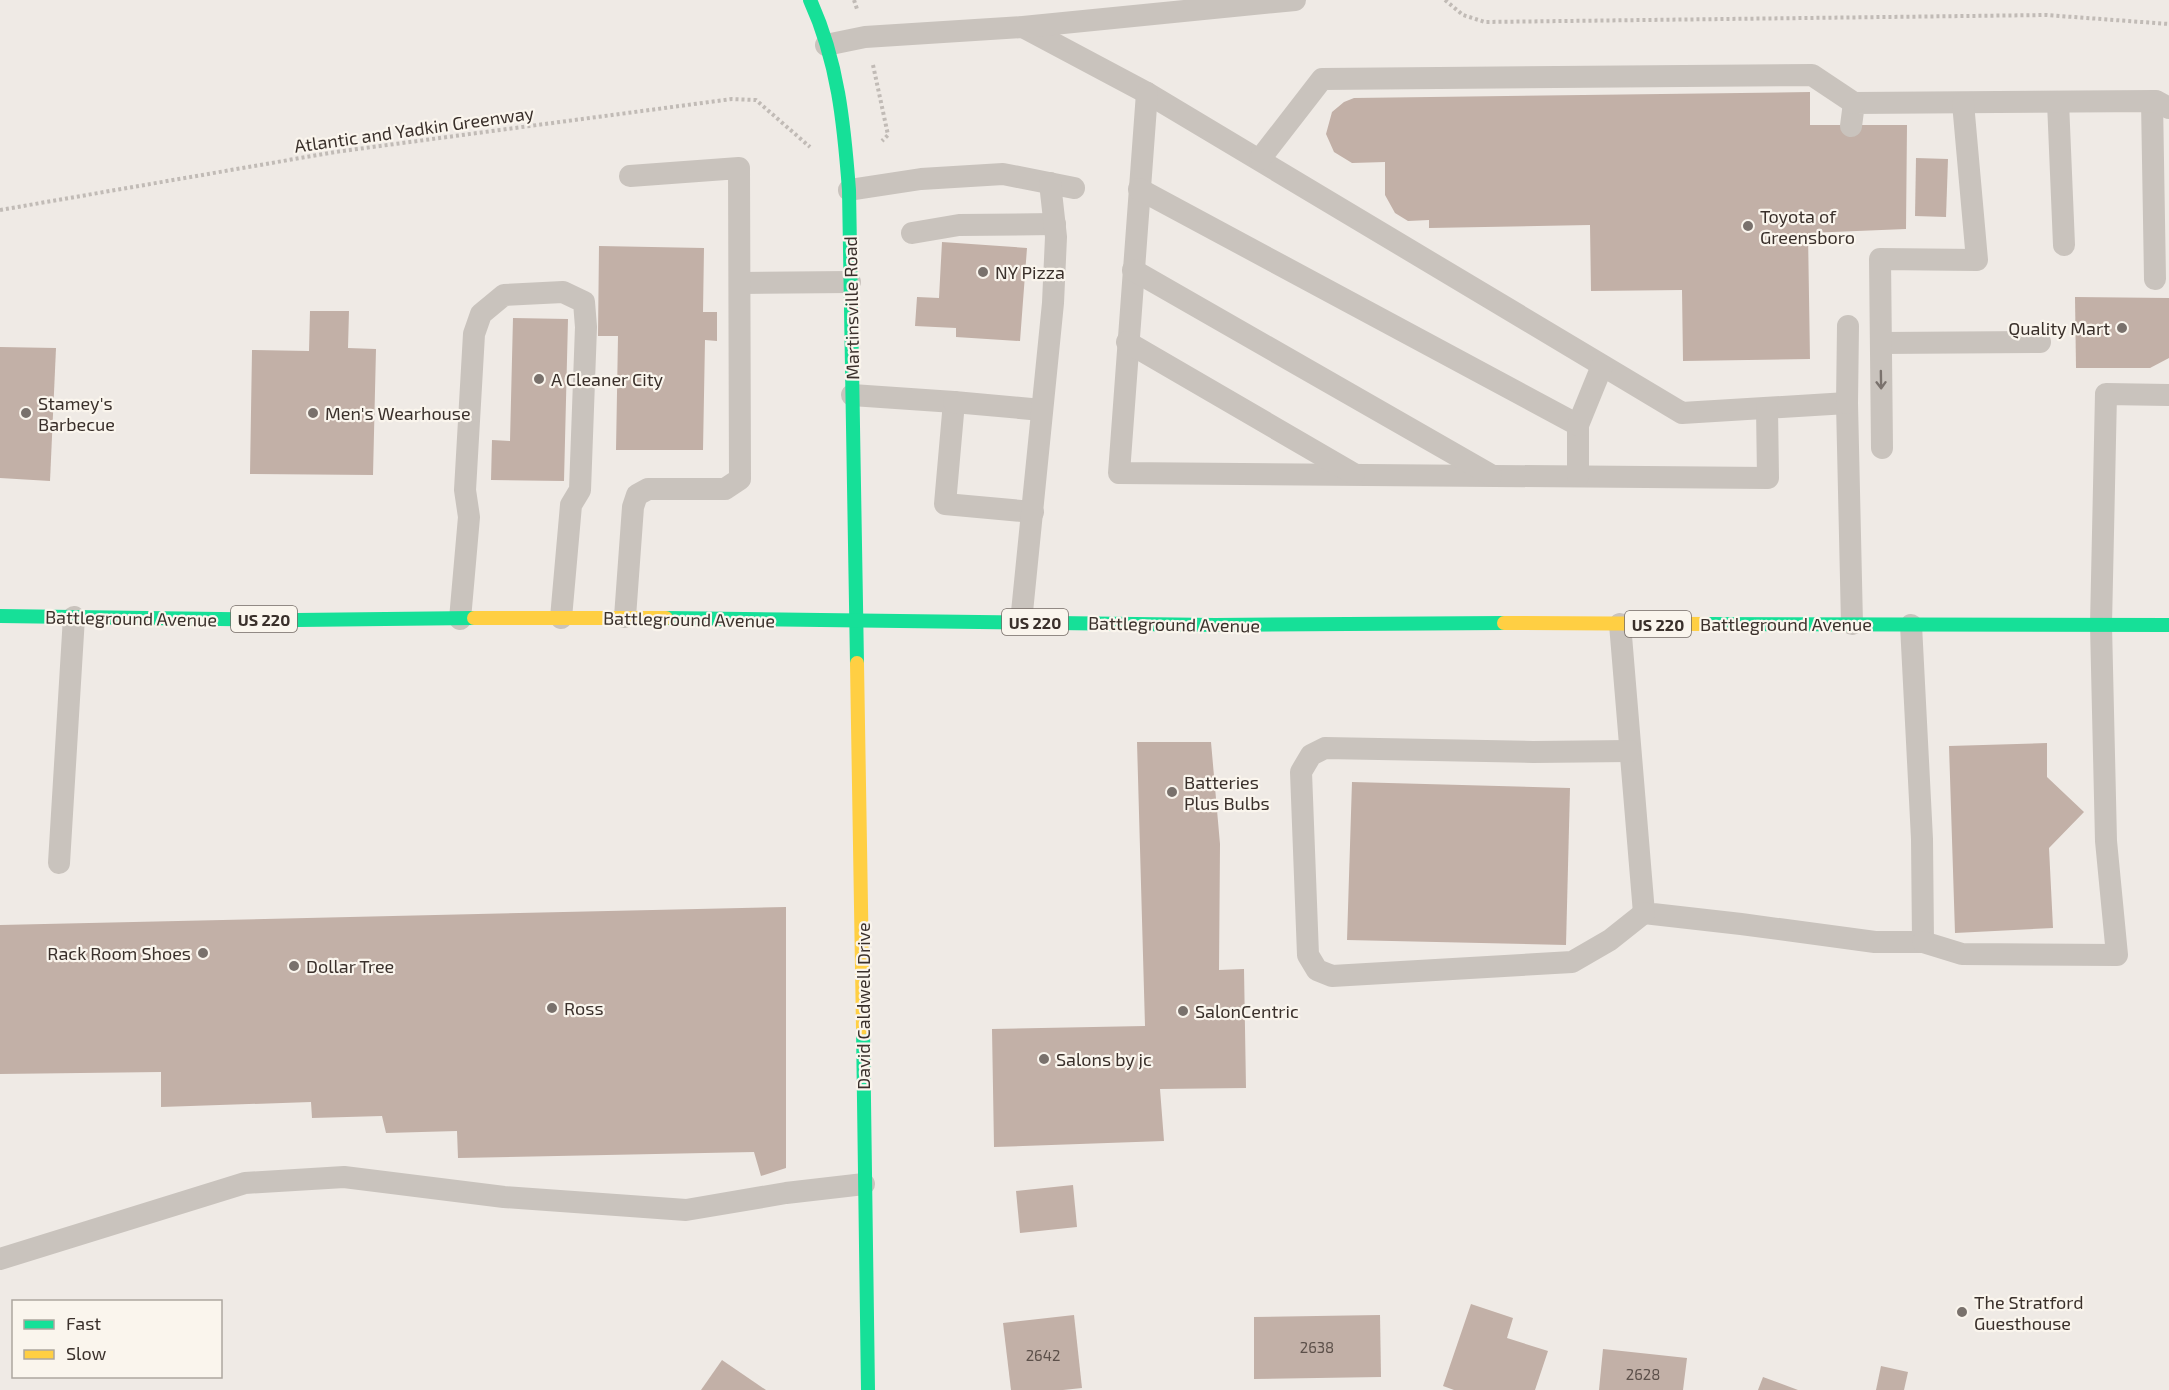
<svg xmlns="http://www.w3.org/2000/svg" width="2169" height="1390" viewBox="0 0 2169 1390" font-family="'Exo 2',sans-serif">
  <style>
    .building { fill: #c2b0a7 }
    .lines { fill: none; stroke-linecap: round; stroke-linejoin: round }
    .path { stroke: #c1bbb6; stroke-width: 4; stroke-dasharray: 3 3; stroke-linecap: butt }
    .lane { stroke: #c9c3bd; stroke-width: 22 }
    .fast { stroke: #16e098; stroke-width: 14 }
    .slow { stroke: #ffcf43; stroke-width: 14 }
    .oneway { stroke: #7a726d }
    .poi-dot { fill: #79716c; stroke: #faf5ed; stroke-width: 2 }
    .labels { text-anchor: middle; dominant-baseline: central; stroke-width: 4.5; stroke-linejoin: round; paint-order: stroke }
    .number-label { font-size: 15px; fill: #5c504a }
    .shield { fill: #faf5ed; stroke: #746b65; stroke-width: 1.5 }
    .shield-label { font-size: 16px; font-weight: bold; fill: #3a302b }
    .street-label { font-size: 18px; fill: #3a302b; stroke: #faf5ed }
    .poi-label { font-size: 18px; fill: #3a302b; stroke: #faf5ed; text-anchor: start }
  </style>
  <rect width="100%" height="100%" fill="#efeae5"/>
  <g class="building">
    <polygon points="1810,92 1810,125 1907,125 1906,229 1808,233 1810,359 1683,361 1682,290 1591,291 1590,225 1429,228 1429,220 1408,221 1395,213 1385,195 1385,162 1352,163 1334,152 1326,134 1332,112 1344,102 1354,98"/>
    <polygon points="1916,158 1948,159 1946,217 1915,216"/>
    <polygon points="942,242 1027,248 1020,341 956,337 956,328 915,326 917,297 939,298"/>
    <polygon points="599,246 704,248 703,312 717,312 717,341 705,340 703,450 616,450 618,336 598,336"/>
    <polygon points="2075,297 2169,298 2169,358 2150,368 2076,368"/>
    <polygon points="310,311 349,311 348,348 376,349 373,475 250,474 252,350 309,351"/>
    <polygon points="513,318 568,319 564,481 491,480 492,440 510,441"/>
    <polygon points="0,347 56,348 50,481 0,478"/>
    <polygon points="1137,742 1211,742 1220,844 1219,970 1244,969 1246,1088 1160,1089 1164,1141 994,1147 992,1029 1145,1026"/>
    <polygon points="2047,743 2047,777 2084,812 2049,848 2053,928 1955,933 1949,746"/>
    <polygon points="1352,782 1570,788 1566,945 1347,940"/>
    <polygon points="786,907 786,1168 761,1176 754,1152 458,1158 457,1131 386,1133 382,1116 312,1118 311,1102 161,1107 161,1072 0,1074 0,925"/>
    <polygon points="1073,1185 1077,1227 1020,1233 1016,1191"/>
    <polygon points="1471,1304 1513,1318 1507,1338 1548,1351 1535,1390 1454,1390 1443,1386"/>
    <polygon points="1074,1315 1082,1388 1063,1390 1011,1390 1003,1323"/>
    <polygon points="1380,1315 1381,1377 1254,1379 1254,1317"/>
    <polygon points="1603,1349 1687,1358 1683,1390 1599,1390"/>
    <polygon points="722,1360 766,1390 701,1390"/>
    <polygon points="1881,1366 1908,1372 1904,1390 1876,1390"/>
    <polygon points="1763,1377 1798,1390 1758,1390"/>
  </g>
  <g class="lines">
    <g class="path">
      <polyline points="854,0 857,9"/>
      <polyline points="1445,0 1463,15 1485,22 2046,15 2169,24"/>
      <polyline points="873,65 888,135 882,141"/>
      <polyline points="0,210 335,152 732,99 756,100 810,147"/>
    </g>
    <g class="lane">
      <polyline points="1023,27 1147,93 1682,413 1847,403 1852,624"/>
      <polyline points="826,45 865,37 1023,27 1295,0"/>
      <polyline points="1147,93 1119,473 1768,478 1767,408"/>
      <polyline points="2152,101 2155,279"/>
      <polyline points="2058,102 2064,245"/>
      <polyline points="1851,126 1854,103 2156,101 2169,108"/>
      <polyline points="1260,159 1322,79 1812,75 1854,103"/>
      <polyline points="1139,189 1578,425 1578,476"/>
      <polyline points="849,190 921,179 1003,174 1074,188"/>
      <polyline points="912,233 959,225 1055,224"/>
      <polyline points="1133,270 1491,475"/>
      <polyline points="740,283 850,282"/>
      <polyline points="1127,342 1354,474"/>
      <polyline points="1881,343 2040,342"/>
      <polyline points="852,395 954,402 945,504 1033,512"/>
      <polyline points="954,402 1042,410"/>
      <polyline points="1847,403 1848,326"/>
      <polyline points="1578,425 1602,366"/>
      <polyline points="1882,448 1880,259 1977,260 1963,103"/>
      <polyline points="625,617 633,507 637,495 648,489 725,489 740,479 739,168 630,176"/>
      <polyline points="460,619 469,517 465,490 474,334 481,314 504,295 563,292 584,302 586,327 580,490 571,505 561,618"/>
      <polyline points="1021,622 1053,303 1056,237 1050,183"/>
      <polyline points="1620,624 1644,913 1741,924 1875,942 1923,942 1922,839 1911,625"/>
      <polyline points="1629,751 1533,752 1325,748 1311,755 1301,772 1308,955 1317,970 1332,976 1572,962 1610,940 1644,913"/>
      <polyline points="59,863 74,617"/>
      <polyline points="1923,942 1962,954 2117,955 2106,841 2101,625 2106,394 2169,395"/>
      <polyline points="0,1259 245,1183 344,1177 504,1197 686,1210 786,1193 864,1184"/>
    </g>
    <g class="fast">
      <path d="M810,0C838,61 844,124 849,190L857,663"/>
      <polyline points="0,616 297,620 474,618"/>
      <polyline points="666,618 1215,625 1504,623"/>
      <polyline points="1705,624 2169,625"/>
      <polyline points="863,1028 868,1390"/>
    </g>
    <g class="slow">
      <polyline points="474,618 666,618"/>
      <polyline points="1504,623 1705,624"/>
      <polyline points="857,663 863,1028"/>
    </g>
  </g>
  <defs><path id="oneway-shaft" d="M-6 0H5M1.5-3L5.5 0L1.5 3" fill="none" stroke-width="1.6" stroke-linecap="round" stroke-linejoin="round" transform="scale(1.5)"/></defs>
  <use class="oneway" href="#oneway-shaft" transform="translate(1881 380) rotate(89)"/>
  <g class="poi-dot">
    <circle cx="1748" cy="226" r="6"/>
    <circle cx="983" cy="272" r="6"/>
    <circle cx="2122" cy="328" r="6"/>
    <circle cx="539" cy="379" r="6"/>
    <circle cx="26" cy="413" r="6"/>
    <circle cx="313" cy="413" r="6"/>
    <circle cx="1172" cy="792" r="6"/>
    <circle cx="203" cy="953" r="6"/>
    <circle cx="294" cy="966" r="6"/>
    <circle cx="552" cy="1008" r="6"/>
    <circle cx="1183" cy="1011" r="6"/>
    <circle cx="1044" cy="1059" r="6"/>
    <circle cx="1962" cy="1312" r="6"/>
  </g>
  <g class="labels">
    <g class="number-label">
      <text x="1317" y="1347">2638</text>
      <text x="1043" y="1355">2642</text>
      <text x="1643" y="1374">2628</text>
    </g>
    <g class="shield">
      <rect x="231" y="606" width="66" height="26" rx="4.5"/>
      <rect x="1002" y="609" width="66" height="26" rx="4.5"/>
      <rect x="1625" y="611" width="66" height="26" rx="4.5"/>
    </g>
    <g class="shield-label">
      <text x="264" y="619">US 220</text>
      <text x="1035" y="622">US 220</text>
      <text x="1658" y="624">US 220</text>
    </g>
    <g class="street-label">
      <text transform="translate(414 129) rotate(-8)">Atlantic and Yadkin Greenway</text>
      <text transform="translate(851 308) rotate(-91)">Martinsville Road</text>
      <text transform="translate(131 618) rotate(1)">Battleground Avenue</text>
      <text transform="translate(689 619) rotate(1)">Battleground Avenue</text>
      <text transform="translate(1174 624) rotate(1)">Battleground Avenue</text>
      <text x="1786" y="624">Battleground Avenue</text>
      <text transform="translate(863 1006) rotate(-90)">David Caldwell Drive</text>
    </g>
    <g class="poi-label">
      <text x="1760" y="216">Toyota of<tspan x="1760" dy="21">Greensboro</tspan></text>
      <text x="995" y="272">NY Pizza</text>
      <text x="2110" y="328" text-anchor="end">Quality Mart</text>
      <text x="551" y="379">A Cleaner City</text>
      <text x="38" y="403">Stamey's<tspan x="38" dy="21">Barbecue</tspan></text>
      <text x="325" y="413">Men's Wearhouse</text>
      <text x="1184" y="782">Batteries<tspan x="1184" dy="21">Plus Bulbs</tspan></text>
      <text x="191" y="953" text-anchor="end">Rack Room Shoes</text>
      <text x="306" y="966">Dollar Tree</text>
      <text x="564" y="1008">Ross</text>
      <text x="1195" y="1011">SalonCentric</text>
      <text x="1056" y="1059">Salons by jc</text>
      <text x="1974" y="1302">The Stratford<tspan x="1974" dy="21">Guesthouse</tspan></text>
    </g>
  </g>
  <rect x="12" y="1300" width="210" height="78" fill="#faf5ed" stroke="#ada69f" stroke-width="1.5"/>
  <rect x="24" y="1320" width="30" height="9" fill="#16e098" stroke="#ada69f" stroke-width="1.5"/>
  <text x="66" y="1330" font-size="18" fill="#3a302b">Fast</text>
  <rect x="24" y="1350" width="30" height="9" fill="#ffcf43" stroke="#ada69f" stroke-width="1.5"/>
  <text x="66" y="1360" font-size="18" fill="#3a302b">Slow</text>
</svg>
